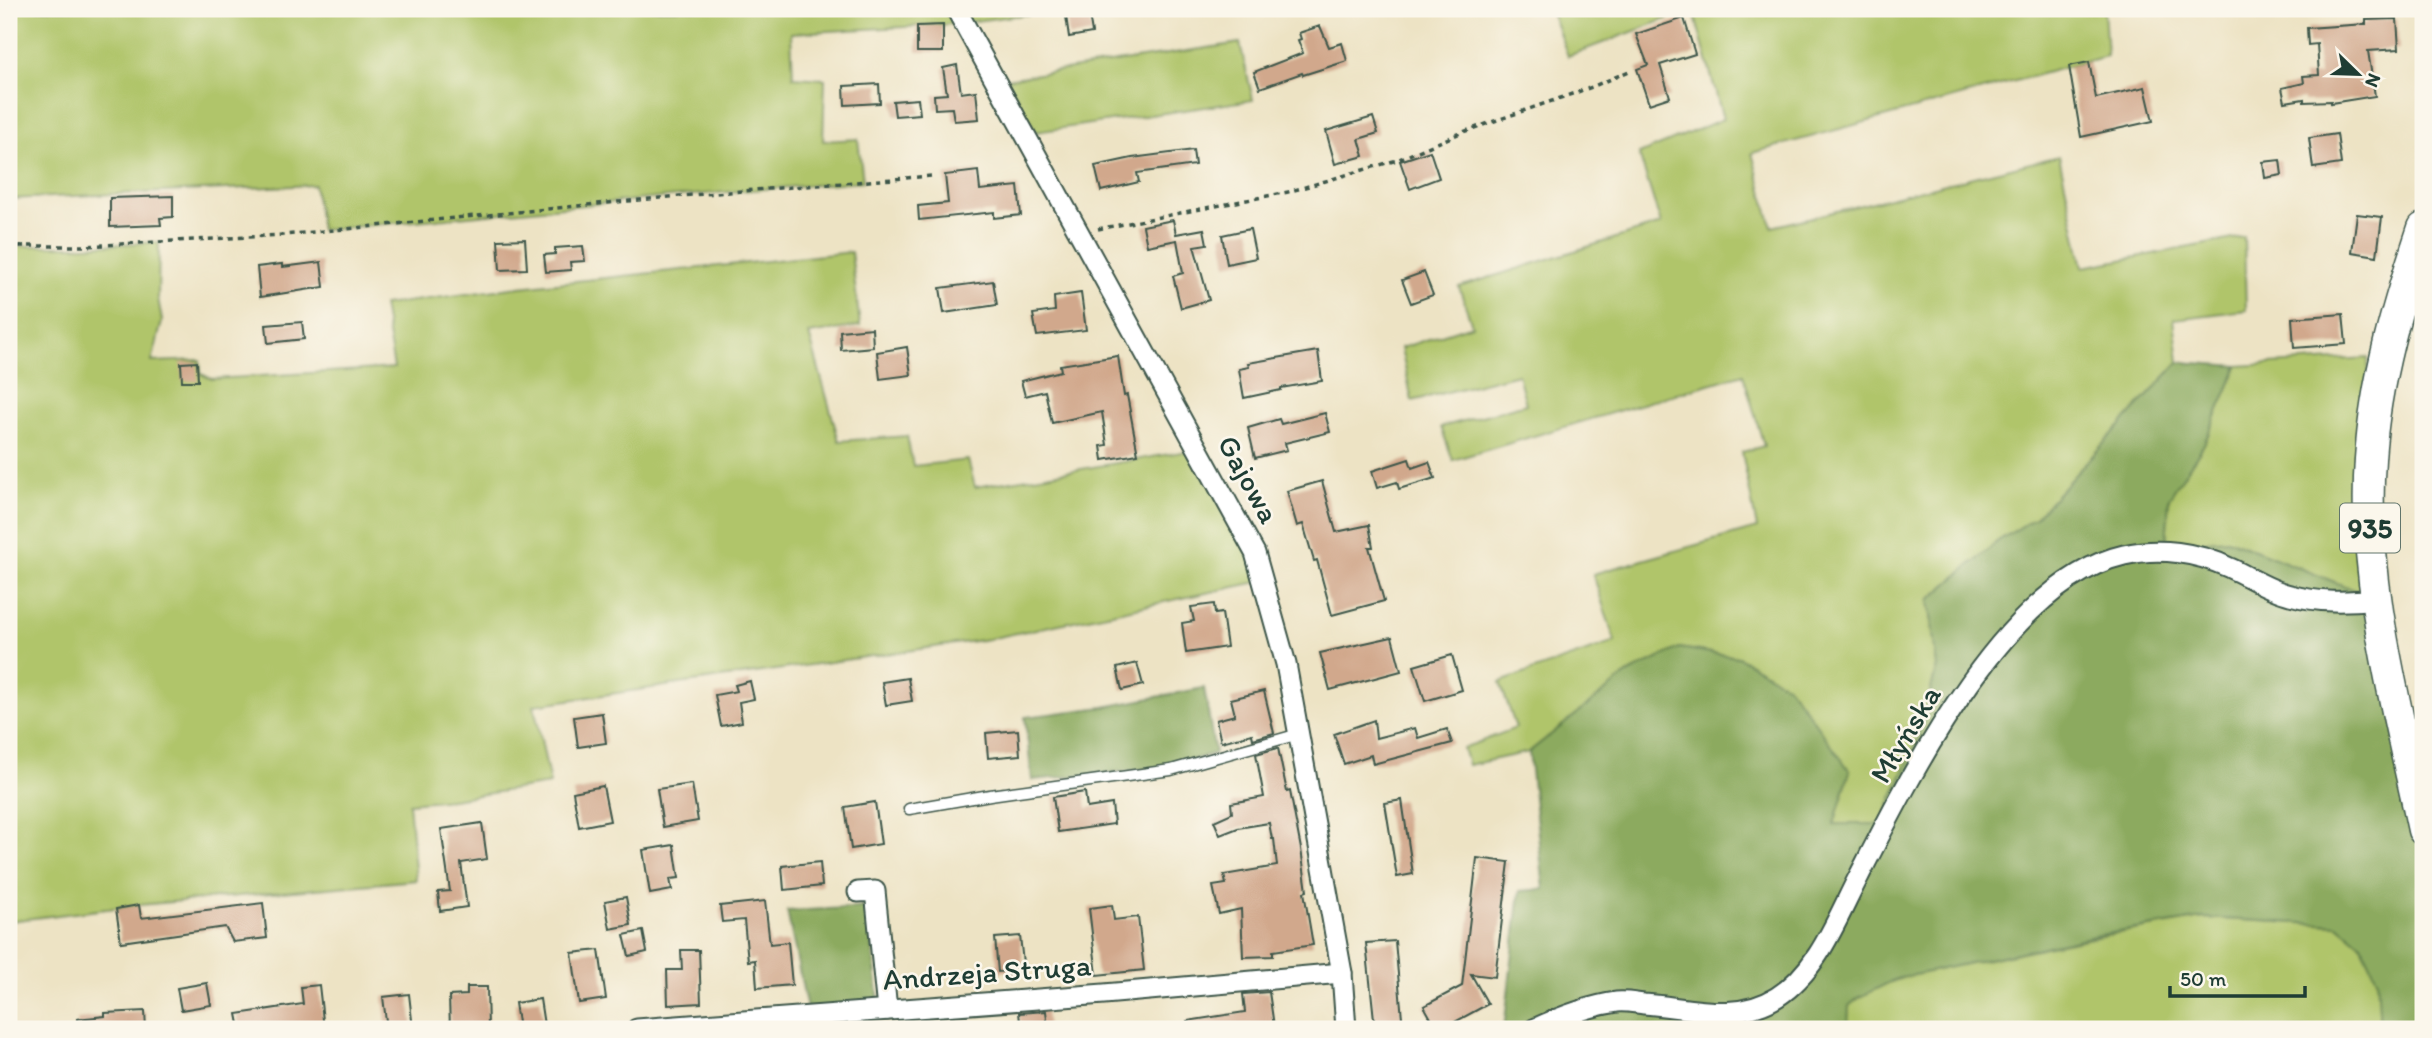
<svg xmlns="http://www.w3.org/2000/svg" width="2432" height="1038" viewBox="0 0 2432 1038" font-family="Itim,sans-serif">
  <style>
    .green { fill: #b0c56a; stroke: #68814f; stroke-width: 2 }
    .forest { fill: #8caa5e; stroke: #567449; stroke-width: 2 }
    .building { fill: #d1a88c }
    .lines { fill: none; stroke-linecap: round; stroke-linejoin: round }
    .service-casing { stroke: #3e564a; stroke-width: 13 }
    .minor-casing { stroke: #3e564a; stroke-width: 23 }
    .primary-casing { stroke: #3e564a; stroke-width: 33 }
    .path { stroke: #3e564a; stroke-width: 3.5; stroke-dasharray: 5 5; stroke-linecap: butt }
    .service { stroke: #fff; stroke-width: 10 }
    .minor { stroke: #fff; stroke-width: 19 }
    .primary { stroke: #fff; stroke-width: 30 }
    .labels { text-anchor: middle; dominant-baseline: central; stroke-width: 5; stroke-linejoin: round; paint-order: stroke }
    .shield { fill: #fbf7ec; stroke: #61756b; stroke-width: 2 }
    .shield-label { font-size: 28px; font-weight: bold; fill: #1f3d34 }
    .street-label { font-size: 30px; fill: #1f3d34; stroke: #fbf7ec }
  </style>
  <rect width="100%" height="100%" fill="#fbf7ec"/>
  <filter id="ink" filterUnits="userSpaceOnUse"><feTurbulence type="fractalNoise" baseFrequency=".0143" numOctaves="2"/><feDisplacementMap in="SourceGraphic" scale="14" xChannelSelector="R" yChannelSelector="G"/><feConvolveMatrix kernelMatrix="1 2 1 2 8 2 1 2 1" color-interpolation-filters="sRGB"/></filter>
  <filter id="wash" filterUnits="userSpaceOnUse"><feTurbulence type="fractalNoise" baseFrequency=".00686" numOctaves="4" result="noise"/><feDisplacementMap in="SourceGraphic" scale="28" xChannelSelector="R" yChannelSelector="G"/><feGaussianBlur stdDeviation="1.57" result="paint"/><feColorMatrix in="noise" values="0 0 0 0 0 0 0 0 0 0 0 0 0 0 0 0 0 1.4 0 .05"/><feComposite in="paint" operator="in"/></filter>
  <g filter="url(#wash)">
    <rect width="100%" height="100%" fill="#ede3c4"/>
    <g class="green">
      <polygon points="9,9 1069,9 943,25 791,33 793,77 825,79 823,141 858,139 863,181 679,196 321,230 314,185 9,199"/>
      <polygon points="1550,9 2104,9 2107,56 1752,153 1772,227 2059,156 2083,267 2244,237 2246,310 2174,319 2179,362 2035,518 1998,541 1929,600 1937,667 1916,743 1881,824 1834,824 1849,771 1789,687 1738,657 1680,648 1627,674 1529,752 1468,765 1463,748 1516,728 1500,682 1615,642 1593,574 1757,528 1742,452 1764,446 1743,374 1453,460 1441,427 1526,404 1518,374 1412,401 1401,348 1472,325 1459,287 1661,224 1639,154 1723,119 1693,9 1568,56"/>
      <polygon points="1240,43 1253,100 1036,132 1006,79"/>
      <polygon points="159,242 158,298 162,321 152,362 200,360 201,374 212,379 394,368 383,305 519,287 851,252 860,326 809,334 839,441 907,436 913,466 968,460 975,487 1199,449 1263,581 989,639 534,705 550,784 452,799 409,803 416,880 139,905 9,921 9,246 85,246"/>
      <polygon points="2368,358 2377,599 2228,539 2166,545 2169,498 2204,444 2238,366"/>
      <path d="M2203,918L2338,925L2361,944L2378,978L2380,1029H1848V1006C1889,973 1944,969 1993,958C2063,943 2132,930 2203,918Z"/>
    </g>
    <g class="forest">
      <polygon points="2179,362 2238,366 2204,444 2169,498 2166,545 2227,539 2377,599 2423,830 2423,1029 2380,1029 2377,978 2361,944 2338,925 2203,918 2100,935 1896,979 1858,998 1849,1006 1848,1029 1504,1029 1520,891 1544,889 1529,752 1627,674 1679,648 1738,657 1789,687 1850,771 1834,824 1881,824 1916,743 1937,667 1929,600 1998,541 2035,518"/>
      <polygon points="1204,688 1215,753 1169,767 1032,780 1025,717 1104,707"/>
      <polygon points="868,907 879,1002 807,1009 787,911"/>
    </g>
    <g id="blocks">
      <g class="building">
        <polygon points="1065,9 1088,9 1092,33 1069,37"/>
        <polygon points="1684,18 1695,54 1660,65 1670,97 1649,104 1637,69 1648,65 1636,34"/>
        <polygon points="2397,19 2399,49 2368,51 2375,96 2331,103 2331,101 2304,102 2304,99 2285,102 2282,88 2304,83 2303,76 2319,75 2317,44 2308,45 2307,28 2366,24 2366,20"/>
        <polygon points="943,25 943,52 917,52 917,26"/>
        <polygon points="1320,26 1329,47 1342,43 1347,61 1303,75 1302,73 1260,88 1254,72 1303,53 1298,40 1301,39 1299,33"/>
        <polygon points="2089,62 2096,98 2145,87 2153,121 2081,137 2069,66"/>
        <polygon points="957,65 961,93 976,91 979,119 954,121 952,108 935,109 934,95 947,94 943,68"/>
        <polygon points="879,84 880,103 845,105 844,86"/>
        <polygon points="918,99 920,114 895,116 893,101"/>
        <polygon points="1373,117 1378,133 1359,139 1364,156 1335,164 1326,131"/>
        <polygon points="2337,134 2341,164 2313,168 2309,138"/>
        <polygon points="1193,150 1195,165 1137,173 1139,182 1101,191 1095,166 1132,158"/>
        <polygon points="1430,151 1439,178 1410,189 1400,161"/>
        <polygon points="2280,160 2282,175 2265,178 2263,162"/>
        <polygon points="978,171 980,190 1018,186 1021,215 994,218 994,212 919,220 918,206 948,203 945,175"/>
        <polygon points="173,196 173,217 160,218 161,225 110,227 110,198"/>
        <polygon points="2357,214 2382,217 2377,256 2352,252"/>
        <polygon points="1173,220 1176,234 1204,229 1207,244 1194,246 1209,300 1181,308 1173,276 1183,273 1177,240 1147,246 1143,226"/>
        <polygon points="1250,229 1256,258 1227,264 1222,235"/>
        <polygon points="525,239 527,269 500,270 498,240"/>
        <polygon points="583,246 585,261 570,262 571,270 546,272 544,255 555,254 555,248"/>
        <polygon points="321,262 324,287 260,297 257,267 282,264 282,267"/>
        <polygon points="1424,272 1433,295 1411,303 1402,280"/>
        <polygon points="993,281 997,305 944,313 940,288"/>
        <polygon points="1081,293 1086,330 1037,336 1033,314 1055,311 1054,297"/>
        <polygon points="2343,314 2346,344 2294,348 2292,318"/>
        <polygon points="302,322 304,339 268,343 266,325"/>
        <polygon points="872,328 873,347 841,350 840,331"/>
        <polygon points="907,347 911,375 880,379 877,352"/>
        <polygon points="1318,351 1322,381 1281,388 1281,390 1244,398 1239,369 1249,367 1248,363"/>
        <polygon points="1118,356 1124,396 1127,395 1138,454 1103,460 1101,446 1107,445 1102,412 1052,423 1045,391 1025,396 1021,381 1061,371 1060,365"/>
        <polygon points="197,362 198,381 182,381 181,363"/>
        <polygon points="1325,413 1330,432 1285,443 1287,450 1255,458 1248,428 1279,419 1281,424"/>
        <polygon points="1409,459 1412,468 1429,462 1435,478 1399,489 1397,482 1377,488 1372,471"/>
        <polygon points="1322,481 1336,532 1369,525 1373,547 1369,547 1384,601 1332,615 1317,560 1314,561 1303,524 1297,526 1287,491"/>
        <polygon points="1214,604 1215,614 1222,613 1227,647 1186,653 1182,623 1194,621 1191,607"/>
        <polygon points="1392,637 1401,671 1330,690 1320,653"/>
        <polygon points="1452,655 1462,690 1425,701 1414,666"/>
        <polygon points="1137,663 1143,685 1122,690 1117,668"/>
        <polygon points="908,678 912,701 886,705 882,682"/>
        <polygon points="750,681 754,699 739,702 742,722 721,726 715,695 737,691 735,685"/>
        <polygon points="1264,691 1274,733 1253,739 1252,734 1221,742 1216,720 1235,715 1231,699"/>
        <polygon points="602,713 606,743 578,747 574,717"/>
        <polygon points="1374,720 1376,738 1415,728 1418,738 1447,729 1452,743 1373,764 1371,755 1344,764 1334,734"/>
        <polygon points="1018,730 1020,755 988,758 986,733"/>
        <polygon points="1278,748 1287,792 1290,791 1301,849 1307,891 1304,892 1313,945 1273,951 1273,956 1243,957 1241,909 1219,914 1213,886 1226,884 1224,875 1277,866 1274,839 1272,839 1269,823 1238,828 1220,835 1214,821 1232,813 1231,803 1264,797 1256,754"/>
        <polygon points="692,784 698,821 663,827 657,789"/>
        <polygon points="603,786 610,821 579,827 573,792"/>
        <polygon points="1085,792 1087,808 1112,804 1114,824 1058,832 1053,797"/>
        <polygon points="1402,800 1413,874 1397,877 1385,803"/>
        <polygon points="875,802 881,844 851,849 845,807"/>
        <polygon points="482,823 487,859 461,863 467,907 440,911 438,892 450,891 441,829"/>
        <polygon points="674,845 679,878 670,879 672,890 650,894 643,850"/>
        <polygon points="1477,858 1509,862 1495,977 1471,974 1488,1004 1442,1029 1437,1029 1424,1006 1462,986"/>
        <polygon points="820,862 822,886 784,890 782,866"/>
        <polygon points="626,897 631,925 610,929 605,901"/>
        <polygon points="765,901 770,944 788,942 792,985 757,988 755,960 748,961 744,920 722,922 720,906"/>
        <polygon points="263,903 267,938 233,942 225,927 121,942 116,909 139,905 141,918"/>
        <polygon points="1112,905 1114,920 1138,917 1144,970 1097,975 1089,908"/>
        <polygon points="643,931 647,952 629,956 624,935"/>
        <polygon points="1020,936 1024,972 1008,975 1008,971 998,972 995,938"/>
        <polygon points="1395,941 1403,1029 1375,1029 1366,943"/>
        <polygon points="599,950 606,999 579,1003 572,953"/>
        <polygon points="681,950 699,950 701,1003 668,1005 667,970 682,970"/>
        <polygon points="207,983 211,1005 181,1010 177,988"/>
        <polygon points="319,985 324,1029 240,1029 237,1014 303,1004 301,987"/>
        <polygon points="467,987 487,987 488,1029 450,1029 449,996 467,995"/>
        <polygon points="1269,992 1274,1026 1187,1029 1187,1021 1245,1012 1243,994"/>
        <polygon points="409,994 413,1029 387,1029 383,997"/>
        <polygon points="540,999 544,1025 519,1029 515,1003"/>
        <polygon points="145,1011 146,1029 78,1029 77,1019 105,1016 105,1013"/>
        <polygon points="1046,1011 1048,1029 1021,1029 1019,1013"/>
      </g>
    </g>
  </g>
  <g filter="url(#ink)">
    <use href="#blocks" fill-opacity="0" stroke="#3e564a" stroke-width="2"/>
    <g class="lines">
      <defs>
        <polyline id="service" points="909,809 990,795 1171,770 1299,734"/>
        <g id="minor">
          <polyline points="956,9 1255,553 1286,664 1342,973 1346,1029"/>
          <polyline points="858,892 875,891 887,1010"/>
          <polyline points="637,1029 1104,994 1342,973"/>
          <path d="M1534,1029C1560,1017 1588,1006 1617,1002C1625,1001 1635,1003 1644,1004C1689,1007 1736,1023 1777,997C1819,970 1837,918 1859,876C1910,776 2006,582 2124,555C2159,547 2197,552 2230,568C2250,577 2269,590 2290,595C2319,603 2347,602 2377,599"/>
        </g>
        <path id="primary" d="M2423,228C2398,303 2375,380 2370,459C2361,582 2398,711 2423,830"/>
      </defs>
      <use href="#service" class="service-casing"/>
      <use href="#minor" class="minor-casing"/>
      <use href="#primary" class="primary-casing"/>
      <g class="path">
        <polyline points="1098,229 1288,192 1397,160 1463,132 1592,87 1629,71"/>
        <polyline points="9,246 85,246 284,235 679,196 931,176"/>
      </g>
      <use href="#service" class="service"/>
      <use href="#minor" class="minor"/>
      <use href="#primary" class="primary"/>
    </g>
  </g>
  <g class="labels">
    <rect class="shield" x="2340" y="503.5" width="60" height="49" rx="5"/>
    <g class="shield-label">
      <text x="2370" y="528">935</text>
    </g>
    <g class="street-label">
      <text transform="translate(1249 479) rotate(61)">Gajowa</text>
      <text transform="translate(1905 734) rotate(-59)">Młyńska</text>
      <text transform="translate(987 972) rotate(-4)">Andrzeja Struga</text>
    </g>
  </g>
  <rect width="2432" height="1038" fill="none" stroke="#fbf7ec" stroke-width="35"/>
  <g transform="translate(2358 74) rotate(113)" stroke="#fbf7ec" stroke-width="5" paint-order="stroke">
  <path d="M0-5L12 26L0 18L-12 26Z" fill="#1f3d34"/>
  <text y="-10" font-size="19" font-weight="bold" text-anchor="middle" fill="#1f3d34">N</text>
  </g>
  <path d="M2170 986v10h135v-10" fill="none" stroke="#1f3d34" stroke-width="3.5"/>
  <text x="2180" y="986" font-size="21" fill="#1f3d34" stroke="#fbf7ec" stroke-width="5" paint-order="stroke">50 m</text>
</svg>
